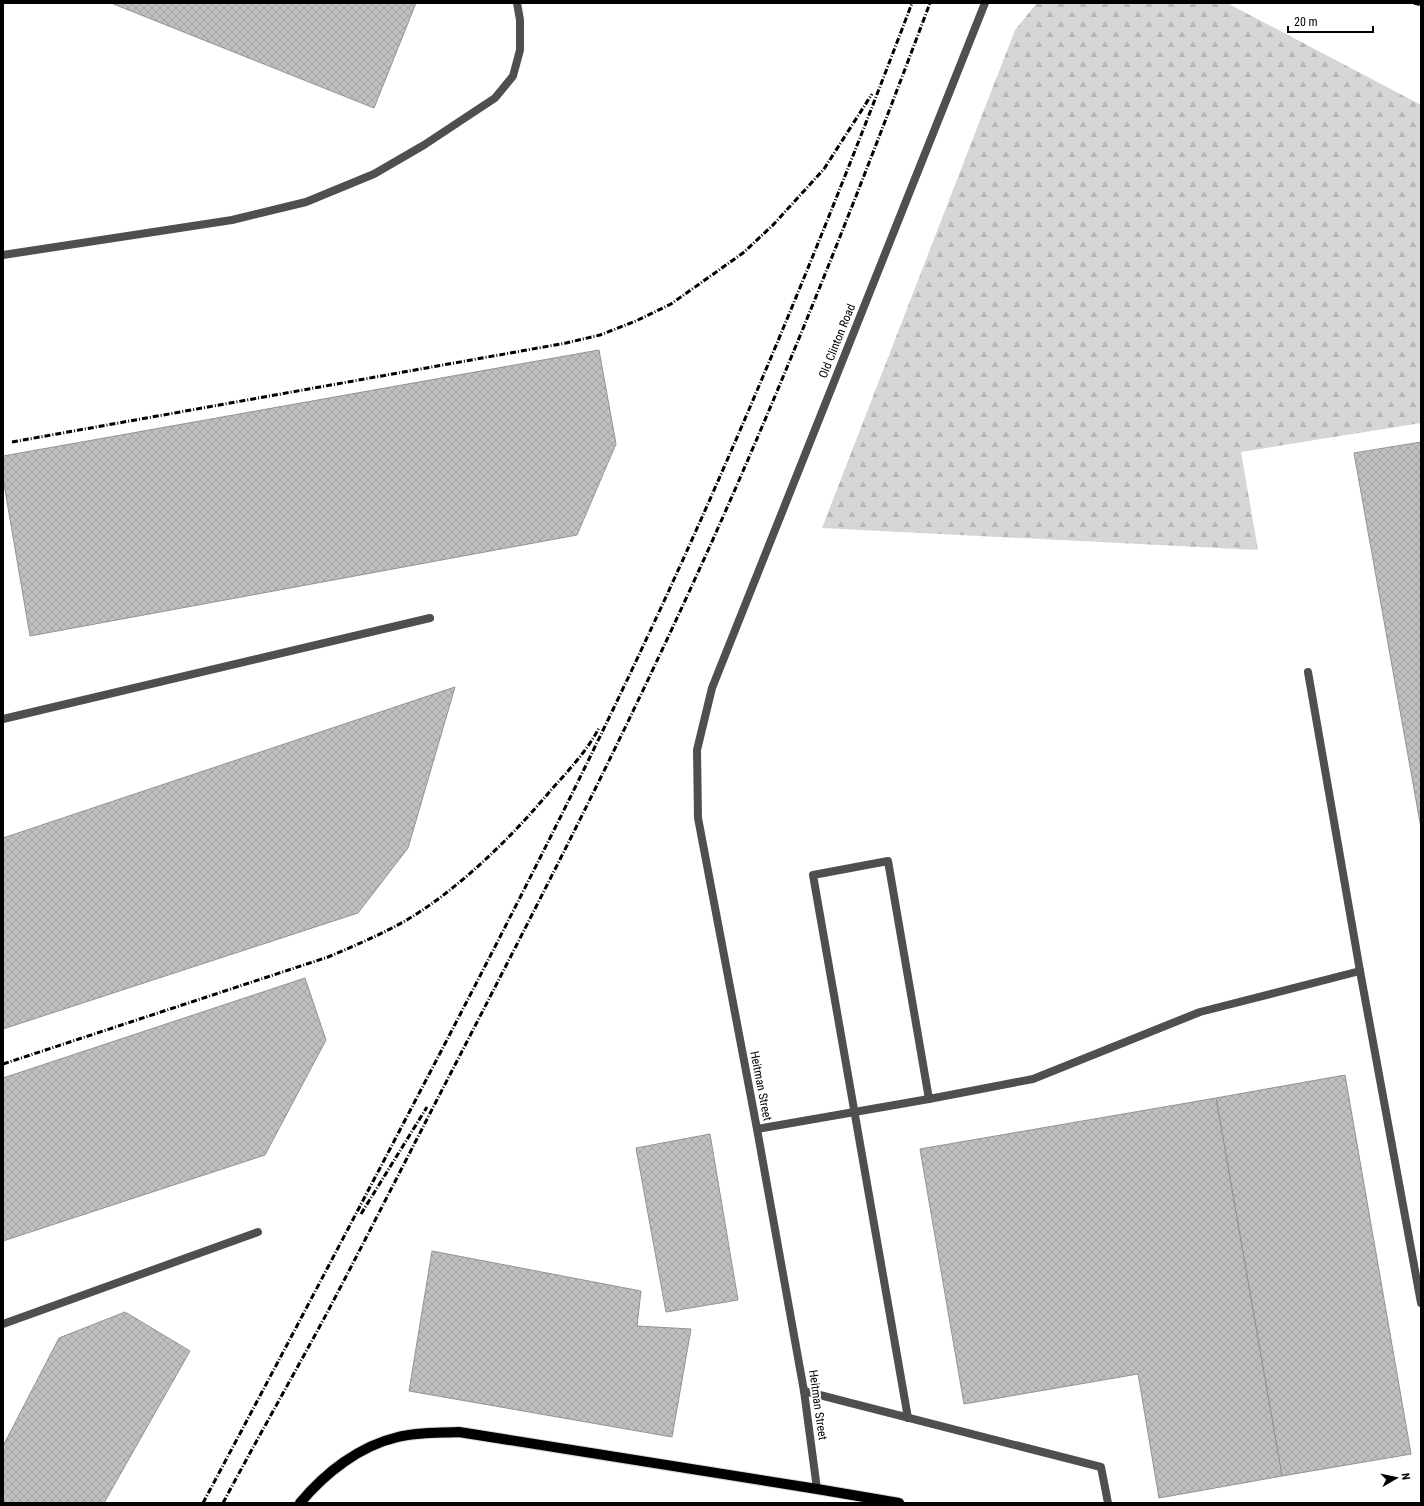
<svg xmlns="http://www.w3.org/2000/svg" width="1424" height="1506" viewBox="0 0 1424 1506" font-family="'Roboto Condensed',sans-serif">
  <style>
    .forest { fill: url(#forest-firs) }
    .building { fill: url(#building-cross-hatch); stroke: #939393 }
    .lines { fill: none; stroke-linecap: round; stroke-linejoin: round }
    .primary-casing { stroke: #dbdbdb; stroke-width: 12 }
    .lane { stroke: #4f4f4f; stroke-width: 8 }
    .primary { stroke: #000; stroke-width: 10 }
    .rail { stroke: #000; stroke-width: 3; stroke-dasharray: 6 2 1 2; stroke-linecap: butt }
    .labels { text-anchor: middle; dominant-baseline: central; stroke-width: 4; stroke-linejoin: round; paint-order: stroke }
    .street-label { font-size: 12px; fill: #000; stroke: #fff }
  </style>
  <defs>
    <pattern id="forest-firs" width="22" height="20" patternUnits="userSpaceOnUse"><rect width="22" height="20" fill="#d6d6d6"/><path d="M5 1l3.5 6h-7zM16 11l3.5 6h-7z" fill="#b6b6b6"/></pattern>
    <pattern id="building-cross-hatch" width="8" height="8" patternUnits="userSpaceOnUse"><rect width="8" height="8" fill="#bfbfbf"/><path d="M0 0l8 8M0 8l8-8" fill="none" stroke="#a2a2a2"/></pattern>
  </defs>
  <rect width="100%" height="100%" fill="#fff"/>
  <polygon class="forest" points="1037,3 1227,3 1421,105 1421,423 1241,452 1258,550 822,528 1015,30"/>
  <g class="building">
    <polygon points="111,3 416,3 374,108"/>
    <polygon points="599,350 616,444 577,535 30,636 3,478 3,456"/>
    <polygon points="1421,442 1421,828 1354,453"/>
    <polygon points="455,687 408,848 358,913 3,1029 3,838"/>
    <polygon points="305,978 326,1040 265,1155 3,1241 3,1078"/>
    <polygon points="1345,1075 1411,1454 1282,1476 1216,1098"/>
    <polygon points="1216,1098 1282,1476 1159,1498 1138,1374 964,1404 920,1149"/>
    <polygon points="710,1134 738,1300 666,1312 636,1148"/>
    <polygon points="432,1251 641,1291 637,1326 691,1329 672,1437 409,1391"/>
    <polygon points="125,1312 190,1351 104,1503 3,1503 3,1446 59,1338"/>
  </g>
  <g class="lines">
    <defs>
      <path id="primary" d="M300,1503C325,1473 359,1446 398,1437C417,1432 438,1433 459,1432L817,1489L899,1503"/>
    </defs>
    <use href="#primary" class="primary-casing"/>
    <g class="lane">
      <polyline points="3,255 232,220 306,202 374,174 424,145 495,98 513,76 520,50 520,20 517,3"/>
      <polyline points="1308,672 1360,971 1421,1303"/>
      <polyline points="3,719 430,618"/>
      <polyline points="757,1129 929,1099 1033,1079 1200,1012 1360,971"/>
      <polyline points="3,1324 258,1232"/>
      <polyline points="804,1391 1101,1467 1108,1503"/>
      <polyline points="908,1418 813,875 888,861 929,1099"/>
      <polyline points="817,1489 804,1391 757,1129 698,818 697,750 712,688 985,3"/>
    </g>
    <use href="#primary" class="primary"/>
    <g class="rail">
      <polyline points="1414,3 1421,5"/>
      <polyline points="12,442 566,343 600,335 636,321 671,304 743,253 773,225 824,169 872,94"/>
      <path d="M3,1064L328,957C354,946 380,935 405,921C458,890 512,837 551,790C568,771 587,751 599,728"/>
      <polyline points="361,1214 427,1107"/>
      <path d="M203,1503C266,1385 328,1267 390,1149C478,981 565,813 645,642C743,433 830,219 912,3"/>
      <path d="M223,1503C257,1439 293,1376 327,1313C371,1229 414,1144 457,1061C527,925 597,789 662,650C762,439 848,221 930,3"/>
    </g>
  </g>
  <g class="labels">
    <g class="street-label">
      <text transform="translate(837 341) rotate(-68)">Old Clinton Road</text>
      <text transform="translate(761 1086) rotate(79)">Heitman Street</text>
      <text transform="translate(818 1405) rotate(82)">Heitman Street</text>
    </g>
  </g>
  <rect width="1424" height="1506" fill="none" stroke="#000000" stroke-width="8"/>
  <g transform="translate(1396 1478) rotate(81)" stroke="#ffffff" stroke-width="3" paint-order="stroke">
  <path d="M0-3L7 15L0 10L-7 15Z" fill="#000000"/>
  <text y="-6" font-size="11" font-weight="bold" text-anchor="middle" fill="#000000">N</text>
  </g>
  <path d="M1288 26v6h85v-6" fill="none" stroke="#000000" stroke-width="2"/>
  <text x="1294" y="26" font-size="12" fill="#000000" stroke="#ffffff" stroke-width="3" paint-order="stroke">20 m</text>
</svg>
